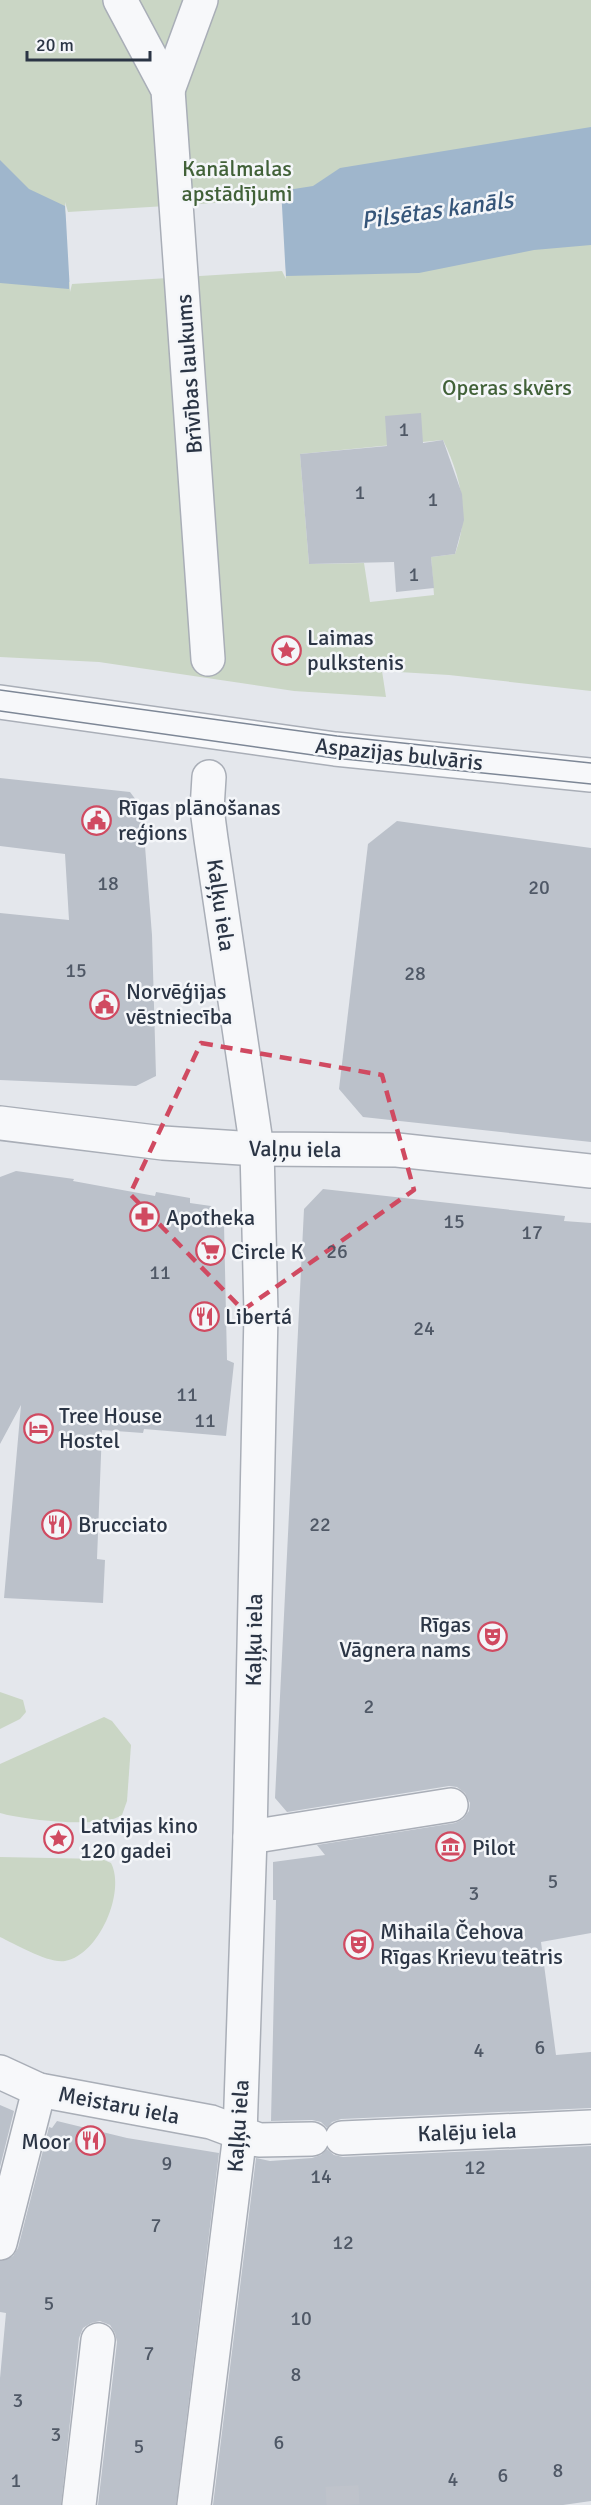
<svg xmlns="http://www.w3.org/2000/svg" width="591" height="2505" viewBox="0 0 591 2505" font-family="Signika,sans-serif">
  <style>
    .green { fill: #cad6c5; fill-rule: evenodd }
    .water { fill: #9fb6cc }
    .pier { fill: #e4e7ec }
    .building { fill: #bbc1ca }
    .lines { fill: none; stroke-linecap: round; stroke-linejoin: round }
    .minor-tunnel { stroke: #bfc3cb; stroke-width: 33; stroke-dasharray: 33 16; stroke-linecap: butt }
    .minor-casing { stroke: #a9aeb7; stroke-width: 36 }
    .minor { stroke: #f7f8fa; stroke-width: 33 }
    .tram { stroke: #7d8796; stroke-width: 1.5 }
    .marked { fill: none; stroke: #d04a61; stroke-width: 4.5; stroke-dasharray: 12 8; stroke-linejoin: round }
    .labels { text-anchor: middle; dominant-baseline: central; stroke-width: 5; stroke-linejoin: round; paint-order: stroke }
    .number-label { font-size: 20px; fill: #4f5866 }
    .park-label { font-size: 22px; fill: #416138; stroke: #f4f6f9 }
    .street-label { font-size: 22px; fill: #2b3545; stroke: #f4f6f9 }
    .poi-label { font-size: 22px; fill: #2b3545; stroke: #f4f6f9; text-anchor: start }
    .water-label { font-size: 24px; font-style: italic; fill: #355579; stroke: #f4f6f9 }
  </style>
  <rect width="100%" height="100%" fill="#e4e7ec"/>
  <g class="green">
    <path d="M0,0H591V691L449,675L382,671L386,697L294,691L99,662L0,657ZM443,440C461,477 470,515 455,554L431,557L434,595L370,602L364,563L309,564L300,454Z"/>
    <polygon points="0,1692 23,1700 26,1712 20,1719 0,1729"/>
    <path d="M104,1717L112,1721L131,1745L127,1801L122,1815C102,1829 24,1820 0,1813V1764Z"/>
    <path d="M0,1857L102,1859L111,1863C126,1892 99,1955 65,1961C49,1964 15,1944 0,1937Z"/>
  </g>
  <polygon class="water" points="591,127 591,245 534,250 419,273 286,276 285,268 69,282 69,289 0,283 0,160 29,189 65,206 66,215 281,202 281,191 313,186 340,168"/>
  <polygon class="pier" points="281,188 286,279 282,271 72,284 70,292 65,202 68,212 279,199 278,190"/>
  <g class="building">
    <polygon points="421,413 423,443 443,440 462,494 464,520 455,554 431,557 434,588 396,592 394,562 309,564 300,454 387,446 385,416"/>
    <polygon points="0,778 130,792 142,808 152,935 156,1076 136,1086 0,1080 0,913 69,920 65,854 0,846"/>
    <polygon points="397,821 591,848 591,1142 363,1117 339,1089 368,844"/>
    <polygon points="16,1171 74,1179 73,1181 155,1196 156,1192 190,1198 190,1203 211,1206 224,1224 227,1360 234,1363 226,1436 144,1429 143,1433 102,1430 97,1559 105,1560 103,1603 4,1598 21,1405 0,1444 0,1177"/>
    <polygon points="323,1189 565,1216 564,1221 591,1223 591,1933 541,1942 556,2055 591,2052 591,2108 341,2119 332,2122 327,2128 321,2122 312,2120 271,2121 276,1900 273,1900 273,1862 325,1855 317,1845 455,1823 463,1819 469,1811 470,1803 465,1793 457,1787 449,1786 287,1812 275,1798 304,1209"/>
    <polygon points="0,2105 14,2111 0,2167"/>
    <polygon points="57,2121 127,2138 219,2153 176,2505 98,2505 117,2342 115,2333 110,2325 100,2321 91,2323 83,2328 79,2338 61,2505 0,2505 0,2378 6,2313 0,2312 0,2261 13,2256 18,2248 49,2127 52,2128"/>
    <polygon points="591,2146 591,2501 563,2505 213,2505 256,2158 270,2161 312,2158 321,2155 327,2149 334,2155 343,2157"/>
  </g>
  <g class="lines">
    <polyline class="minor-tunnel" points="342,2486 343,2505"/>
    <defs>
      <g id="minor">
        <polyline points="120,0 168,90 208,659"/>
        <polyline points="168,90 201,0"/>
        <polyline points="0,702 335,749 591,775"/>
        <polyline points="0,1123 163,1143 257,1149 397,1150 591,1171"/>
        <polyline points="250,1837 451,1805"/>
        <polyline points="0,2072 39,2090 211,2122 259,2140 312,2139"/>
        <polyline points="342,2138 591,2127"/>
        <polyline points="0,2243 39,2090"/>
        <polyline points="79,2505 98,2340"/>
        <polyline points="194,2505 240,2134 250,1837 261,1313 257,1149 211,839 207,809 209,777"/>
      </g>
    </defs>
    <use href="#minor" class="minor-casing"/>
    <use href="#minor" class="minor"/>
    <g class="tram">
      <polyline points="0,690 337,736 591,763"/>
      <polyline points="0,711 334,758 591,784"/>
    </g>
  </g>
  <path class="marked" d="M201,1043L382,1075L414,1190L243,1310L130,1194Z"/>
  <defs>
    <symbol id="sight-ring" viewBox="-11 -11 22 22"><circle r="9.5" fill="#f4f6f9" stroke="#d04a61" stroke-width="1.5"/><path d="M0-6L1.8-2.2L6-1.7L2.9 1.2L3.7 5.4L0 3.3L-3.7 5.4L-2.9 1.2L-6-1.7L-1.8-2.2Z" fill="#d04a61"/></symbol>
    <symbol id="civic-ring" viewBox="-11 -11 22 22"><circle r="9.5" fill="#f4f6f9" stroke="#d04a61" stroke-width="1.5"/><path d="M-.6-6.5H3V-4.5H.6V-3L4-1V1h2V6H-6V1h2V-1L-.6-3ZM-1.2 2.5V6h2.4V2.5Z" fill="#d04a61"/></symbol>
    <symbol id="pharmacy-ring" viewBox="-11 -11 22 22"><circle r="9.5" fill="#f4f6f9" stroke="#d04a61" stroke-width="1.5"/><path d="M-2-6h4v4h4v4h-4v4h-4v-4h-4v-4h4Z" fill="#d04a61"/></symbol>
    <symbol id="supermarket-ring" viewBox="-11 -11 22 22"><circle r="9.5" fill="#f4f6f9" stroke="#d04a61" stroke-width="1.5"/><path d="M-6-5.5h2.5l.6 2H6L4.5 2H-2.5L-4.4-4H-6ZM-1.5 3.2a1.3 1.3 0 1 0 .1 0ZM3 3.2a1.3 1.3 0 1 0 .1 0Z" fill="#d04a61"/></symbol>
    <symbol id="restaurant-ring" viewBox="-11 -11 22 22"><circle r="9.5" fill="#f4f6f9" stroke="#d04a61" stroke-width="1.5"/><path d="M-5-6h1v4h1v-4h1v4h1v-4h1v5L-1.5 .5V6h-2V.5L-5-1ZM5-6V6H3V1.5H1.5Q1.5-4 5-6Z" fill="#d04a61"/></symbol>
    <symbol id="hotel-ring" viewBox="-11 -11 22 22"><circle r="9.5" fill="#f4f6f9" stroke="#d04a61" stroke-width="1.5"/><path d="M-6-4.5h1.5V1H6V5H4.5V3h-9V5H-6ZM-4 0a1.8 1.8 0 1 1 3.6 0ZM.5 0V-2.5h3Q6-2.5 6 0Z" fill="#d04a61"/></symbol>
    <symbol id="theatre-ring" viewBox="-11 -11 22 22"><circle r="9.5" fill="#f4f6f9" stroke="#d04a61" stroke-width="1.5"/><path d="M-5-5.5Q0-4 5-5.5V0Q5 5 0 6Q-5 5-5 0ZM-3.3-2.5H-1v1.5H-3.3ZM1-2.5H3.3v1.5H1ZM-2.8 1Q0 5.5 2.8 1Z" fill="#d04a61"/></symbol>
    <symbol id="museum-ring" viewBox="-11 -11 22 22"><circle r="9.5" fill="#f4f6f9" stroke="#d04a61" stroke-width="1.5"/><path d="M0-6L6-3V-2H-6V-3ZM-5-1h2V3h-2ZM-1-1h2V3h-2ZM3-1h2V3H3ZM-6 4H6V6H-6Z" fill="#d04a61"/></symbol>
  </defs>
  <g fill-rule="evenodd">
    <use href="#sight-ring" x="270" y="634" width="33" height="33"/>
    <use href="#civic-ring" x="80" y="804" width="33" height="33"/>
    <use href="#civic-ring" x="88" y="988" width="33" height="33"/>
    <use href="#pharmacy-ring" x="128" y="1200" width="33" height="33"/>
    <use href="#supermarket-ring" x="194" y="1234" width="33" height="33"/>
    <use href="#restaurant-ring" x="188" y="1300" width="33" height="33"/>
    <use href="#hotel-ring" x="22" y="1412" width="33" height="33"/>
    <use href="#restaurant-ring" x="40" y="1508" width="33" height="33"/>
    <use href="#theatre-ring" x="476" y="1620" width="33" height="33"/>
    <use href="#sight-ring" x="42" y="1822" width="33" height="33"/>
    <use href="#museum-ring" x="434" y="1830" width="33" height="33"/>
    <use href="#theatre-ring" x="342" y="1928" width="33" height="33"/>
    <use href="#restaurant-ring" x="74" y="2124" width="33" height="33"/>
  </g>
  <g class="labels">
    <g class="number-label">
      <text x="404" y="429">1</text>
      <text x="360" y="492">1</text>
      <text x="433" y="499">1</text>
      <text x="414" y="574">1</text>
      <text x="108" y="883">18</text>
      <text x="539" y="887">20</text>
      <text x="76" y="970">15</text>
      <text x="415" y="973">28</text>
      <text x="454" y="1221">15</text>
      <text x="532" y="1232">17</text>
      <text x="337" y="1251">26</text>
      <text x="160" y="1272">11</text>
      <text x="424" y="1328">24</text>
      <text x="187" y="1394">11</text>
      <text x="205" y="1420">11</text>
      <text x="320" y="1524">22</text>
      <text x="369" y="1706">2</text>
      <text x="553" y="1881">5</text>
      <text x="474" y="1893">3</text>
      <text x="540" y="2047">6</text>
      <text x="479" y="2050">4</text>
      <text x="167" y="2163">9</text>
      <text x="475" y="2167">12</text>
      <text x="321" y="2176">14</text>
      <text x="156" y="2225">7</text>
      <text x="343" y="2242">12</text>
      <text x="49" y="2303">5</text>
      <text x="301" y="2318">10</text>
      <text x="149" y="2353">7</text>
      <text x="296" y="2374">8</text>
      <text x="18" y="2400">3</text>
      <text x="56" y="2434">3</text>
      <text x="279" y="2442">6</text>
      <text x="139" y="2446">5</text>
      <text x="558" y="2470">8</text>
      <text x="503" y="2475">6</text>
      <text x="453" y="2479">4</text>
      <text x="16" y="2480">1</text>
    </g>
    <g class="park-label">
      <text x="237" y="168">Kanālmalas<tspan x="237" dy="25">apstādījumi</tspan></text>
      <text x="507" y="387">Operas skvērs</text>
    </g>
    <g class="street-label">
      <text transform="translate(189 374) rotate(-94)">Brīvības laukums</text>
      <text transform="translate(399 754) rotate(6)">Aspazijas bulvāris</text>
      <text transform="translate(221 905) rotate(82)">Kaļķu iela</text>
      <text transform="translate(295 1149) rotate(1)">Vaļņu iela</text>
      <text transform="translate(254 1640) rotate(-89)">Kaļķu iela</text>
      <text transform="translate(119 2105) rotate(11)">Meistaru iela</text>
      <text transform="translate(238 2126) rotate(-86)">Kaļķu iela</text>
      <text transform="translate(467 2132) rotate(-2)">Kalēju iela</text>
    </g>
    <g class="poi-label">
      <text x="307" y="637">Laimas<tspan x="307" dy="25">pulkstenis</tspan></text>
      <text x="118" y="807">Rīgas plānošanas<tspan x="118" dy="25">reģions</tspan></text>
      <text x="126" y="991">Norvēģijas<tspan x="126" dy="25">vēstniecība</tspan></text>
      <text x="166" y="1217">Apotheka</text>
      <text x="231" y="1251">Circle K</text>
      <text x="225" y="1316">Libertá</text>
      <text x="59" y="1415">Tree House<tspan x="59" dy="25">Hostel</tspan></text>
      <text x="78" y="1524">Brucciato</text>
      <text x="471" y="1624" text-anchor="end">Rīgas<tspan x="471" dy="25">Vāgnera nams</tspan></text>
      <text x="80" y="1825">Latvijas kino<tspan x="80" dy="25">120 gadei</tspan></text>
      <text x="472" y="1847">Pilot</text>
      <text x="380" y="1931">Mihaila Čehova<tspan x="380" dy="25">Rīgas Krievu teātris</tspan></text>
      <text x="70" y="2141" text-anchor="end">Moor</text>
    </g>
    <g class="water-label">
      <text transform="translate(437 210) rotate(-8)">Pilsētas kanāls</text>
    </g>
  </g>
  <path d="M27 51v9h123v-9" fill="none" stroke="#2b3545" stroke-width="3"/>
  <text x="36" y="51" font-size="18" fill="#2b3545" stroke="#f4f6f9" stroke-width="4.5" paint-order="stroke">20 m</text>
</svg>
